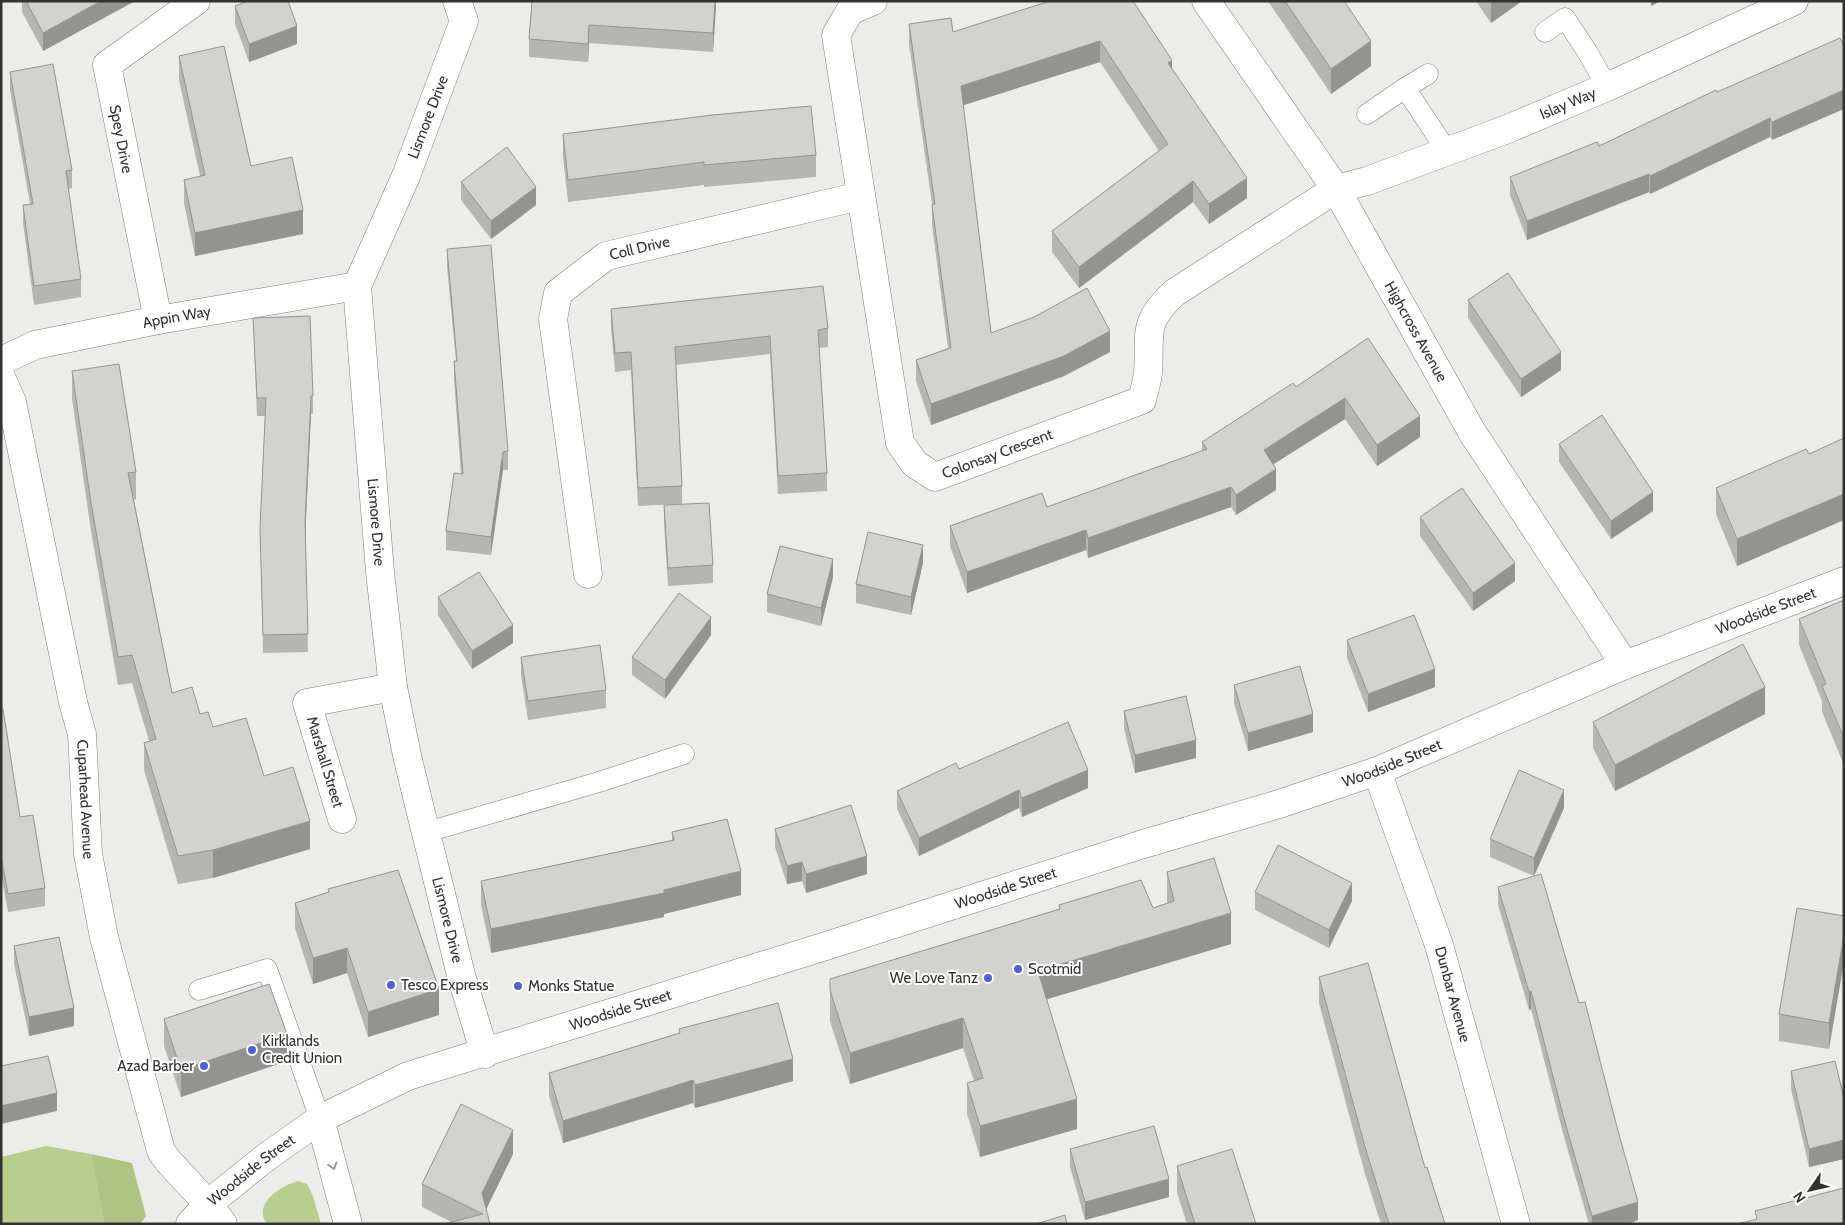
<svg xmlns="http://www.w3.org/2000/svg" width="1845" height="1225" viewBox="0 0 1845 1225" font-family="Cabin,sans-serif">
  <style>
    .green { fill: #b8ce8e }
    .forest { fill: #afc482 }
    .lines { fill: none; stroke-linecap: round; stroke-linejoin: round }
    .lane-casing { stroke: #7c7d7a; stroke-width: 21 }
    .street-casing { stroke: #7c7d7a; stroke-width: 29 }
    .secondary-casing { stroke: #7c7d7a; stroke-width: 29 }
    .lane { stroke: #fff; stroke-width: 20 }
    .street { stroke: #fff; stroke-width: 28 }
    .secondary { stroke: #fff; stroke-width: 28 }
    .wall { fill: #b5b5b2 }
    .shaded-wall { fill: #939491 }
    .building { fill: #d2d3cf; stroke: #939491 }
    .oneway { stroke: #989898 }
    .poi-dot { fill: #5060d5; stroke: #fff; stroke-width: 2 }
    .labels { text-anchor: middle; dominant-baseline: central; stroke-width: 4; stroke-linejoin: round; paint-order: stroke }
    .street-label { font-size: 15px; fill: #323231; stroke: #fff }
    .poi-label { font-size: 15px; fill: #323231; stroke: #fff; text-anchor: start }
  </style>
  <rect width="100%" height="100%" fill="#ecede9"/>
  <g class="green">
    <polygon points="46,1146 91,1154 104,1224 1,1224 1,1157"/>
    <path d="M298,1181L307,1184L313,1196L321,1224H267C252,1204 280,1186 298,1181Z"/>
  </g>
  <polygon class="forest" points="91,1154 132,1163 146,1216 140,1224 104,1224"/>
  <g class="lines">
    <defs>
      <g id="lane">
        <polyline points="1545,32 1565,18 1588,53 1607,87"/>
        <polyline points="1405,88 1428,74"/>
        <polyline points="1367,114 1405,88 1447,151"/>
        <polyline points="427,832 599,782 684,754"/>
        <polyline points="199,990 267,969 320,1119"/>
      </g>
      <g id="street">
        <path id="s1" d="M457,1L464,21L406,176L357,286L380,572L393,687L408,760L461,975L485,1054"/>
        <path id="s2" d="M873,1L850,11L836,35L900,443L915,464L935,477L1142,400C1144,391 1147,382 1148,373C1151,334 1141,324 1174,293L1336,189L1367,181L1505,130L1607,87L1794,1"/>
        <path id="s3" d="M1206,1L1336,189L1472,432L1625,665"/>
        <polyline points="158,320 107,65 196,1"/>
        <path id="s4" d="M1,361L35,345L158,320L357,286"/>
        <path id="s5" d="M1,377L12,402L73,702L82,734L88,854L104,937L161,1151L169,1162L208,1204"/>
        <path id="s6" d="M588,574L553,319L558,293L606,256L860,196"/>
        <path id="s7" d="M1377,771L1439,945L1516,1224"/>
        <polyline points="342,819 307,703 393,687"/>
      </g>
      <g id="secondary">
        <polyline points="320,1119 348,1224"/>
        <polyline points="208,1204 223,1224"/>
        <path id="s8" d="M190,1224L208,1204L265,1158L320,1119L408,1076L826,946L1140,845L1279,804L1377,771L1625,665L1844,581"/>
      </g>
    </defs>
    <use href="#lane" class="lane-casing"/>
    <use href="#street" class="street-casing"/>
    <use href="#secondary" class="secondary-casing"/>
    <use href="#lane" class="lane"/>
    <use href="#street" class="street"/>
    <use href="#secondary" class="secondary"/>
  </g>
  <g class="wall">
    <polygon points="22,1 135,1 43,51 22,12"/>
    <polygon points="532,1 716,1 713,52 589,43 588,62 529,57 529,39"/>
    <polygon points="1050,1 1172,69 1247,198 1209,224 1193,202 1079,288 1052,252 1052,231 1159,151 1100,62 963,105 991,333 1110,352 1064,376 931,425 916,381 916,360 948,348 932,225 932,204 909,44 909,24 953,32"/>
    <polygon points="1268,1 1344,1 1371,66 1331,94"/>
    <polygon points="1476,1 1522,1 1491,23"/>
    <polygon points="235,6 297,44 249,62 235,24"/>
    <polygon points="1844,46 1772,140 1770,137 1650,194 1649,192 1527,240 1510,195 1510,177 1599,146 1717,92"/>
    <polygon points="179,56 251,166 303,234 195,256 184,203 184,180 200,176 179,80"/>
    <polygon points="10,72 72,170 72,188 68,189 81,279 81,297 34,305 23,223 23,205 30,204 10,90"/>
    <polygon points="563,134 816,155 816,177 704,187 704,185 568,202 563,157"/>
    <polygon points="461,182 536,205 491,239 461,200"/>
    <polygon points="447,249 508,451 508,470 503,470 491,555 446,550 446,531 461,474 454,380 454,361 456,361 447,267"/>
    <polygon points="1468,300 1561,370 1521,397 1468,318"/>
    <polygon points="611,309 828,328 828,347 819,348 827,473 827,491 778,494 770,354 676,365 682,486 682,504 638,506 631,370 615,372 611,328"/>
    <polygon points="253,318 313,396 313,414 311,414 305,534 308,652 263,653 260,528 265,416 257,416"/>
    <polygon points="1368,338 1420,437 1377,466 1345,419 1274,464 1276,490 1236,515 1231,507 1088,558 1086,550 967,593 950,546 950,526 1047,507 1202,451 1202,442 1296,387"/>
    <polygon points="72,371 136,472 136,499 134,500 172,693 200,714 264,776 310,849 213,878 178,884 144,770 144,743 149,741 132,683 118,685 91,531 72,399"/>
    <polygon points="1844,438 1844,520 1737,566 1716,514 1716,488 1809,454"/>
    <polygon points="1559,444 1653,511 1611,539 1559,462"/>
    <polygon points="664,505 713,565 713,583 668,586 664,523"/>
    <polygon points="1420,517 1515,581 1473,611 1420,536"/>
    <polygon points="923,563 911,615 856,603 856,584"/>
    <polygon points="833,577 821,626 767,612 767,594"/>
    <polygon points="438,597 513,643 472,669 438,615"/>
    <polygon points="1844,600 1844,765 1822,712 1822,701 1799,645 1799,619"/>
    <polygon points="711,635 665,699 632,675 632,657"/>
    <polygon points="1347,640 1435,687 1368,712 1347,658"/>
    <polygon points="521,657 606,690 606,708 528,720 521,675"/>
    <polygon points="1234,685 1313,732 1248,751 1234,703"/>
    <polygon points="1,709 20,817 45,888 45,906 8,912 1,874"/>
    <polygon points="1124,711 1196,758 1135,773 1124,729"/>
    <polygon points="1765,714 1615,791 1593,748 1593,722"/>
    <polygon points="959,769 1088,788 1022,817 1019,808 919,856 897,809 897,791"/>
    <polygon points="1564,808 1534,876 1638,1220 1627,1224 1589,1224 1564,1137 1531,1009 1529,1010 1498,905 1498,887 1534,876 1490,857 1490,839"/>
    <polygon points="775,829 867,874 806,893 802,881 787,884 775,847"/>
    <polygon points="672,832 741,895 664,914 664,917 491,953 481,905 481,881 672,840"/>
    <polygon points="1167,872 1231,944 1047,999 1077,1129 980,1157 967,1114 967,1083 974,1081 963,1048 850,1084 830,1021 830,979 1059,909 1059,905 1153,908 1167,903"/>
    <polygon points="328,889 439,1015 368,1037 347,973 313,984 295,928 295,903 328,892"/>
    <polygon points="1255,892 1352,901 1329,948 1255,910"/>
    <polygon points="1844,916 1829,1049 1779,1041 1779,1014"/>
    <polygon points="14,946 74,1026 29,1036 14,964"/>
    <polygon points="1319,977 1425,1168 1445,1224 1381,1224 1365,1174 1319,1003"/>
    <polygon points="164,1019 287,1061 181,1097 164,1046"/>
    <polygon points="679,1029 793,1081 695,1108 693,1103 563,1143 549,1096 549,1073 679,1033"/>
    <polygon points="1791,1071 1844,1098 1844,1159 1809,1167 1791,1089"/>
    <polygon points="1070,1149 1169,1197 1085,1220 1070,1167"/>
    <polygon points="513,1154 486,1209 490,1224 451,1222 422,1207 422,1184"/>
    <polygon points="1177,1166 1256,1224 1187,1224 1177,1193"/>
  </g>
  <g class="shaded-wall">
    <polygon points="101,1 135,1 43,51 43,33"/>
    <polygon points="715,1 716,1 716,8 713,52 713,33"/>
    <polygon points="1491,1 1522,1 1491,23"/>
    <polygon points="1651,1 1661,1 1651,6"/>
    <polygon points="589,25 589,43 588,62 588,44"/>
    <polygon points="297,26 297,44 249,62 249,44"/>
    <polygon points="1100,41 1100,62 961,106 961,86"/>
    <polygon points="1371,41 1371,66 1331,94 1331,69"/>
    <polygon points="1172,60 1172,80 1168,63"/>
    <polygon points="1844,90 1844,109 1772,140 1772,122"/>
    <polygon points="1770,118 1770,137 1650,194 1650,176"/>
    <polygon points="1649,174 1649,192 1527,240 1527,221"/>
    <polygon points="1247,178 1247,198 1209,224 1209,204"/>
    <polygon points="1193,181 1193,202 1079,288 1079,267"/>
    <polygon points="536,187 536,205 491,239 491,221"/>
    <polygon points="303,210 303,234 195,256 195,233"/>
    <polygon points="1110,331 1110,352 1064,376 931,425 931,404"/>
    <polygon points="1561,352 1561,370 1521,397 1521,379"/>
    <polygon points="311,396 311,414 305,541 305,523"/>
    <polygon points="1345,398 1345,419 1264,470 1264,450"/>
    <polygon points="1420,416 1420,437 1377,466 1377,445"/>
    <polygon points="503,452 503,470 491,555 491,537"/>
    <polygon points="1276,469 1276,490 1236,515 1236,495"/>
    <polygon points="1231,487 1231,507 1088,558 1088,538"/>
    <polygon points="1653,492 1653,511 1611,539 1611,521"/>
    <polygon points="1844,494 1844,520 1737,566 1737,539"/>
    <polygon points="1086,530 1086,550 967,593 967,572"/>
    <polygon points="923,545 923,563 911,615 911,597"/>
    <polygon points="833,559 833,577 821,626 821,608"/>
    <polygon points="1515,563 1515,581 1473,611 1473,593"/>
    <polygon points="711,617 711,635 665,699 665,680"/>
    <polygon points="513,625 513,643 472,669 472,651"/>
    <polygon points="1435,669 1435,687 1368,712 1368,694"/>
    <polygon points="1765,687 1765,714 1615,791 1615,765"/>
    <polygon points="1313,714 1313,732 1248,751 1248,733"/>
    <polygon points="1196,740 1196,758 1135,773 1135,755"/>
    <polygon points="1088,770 1088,788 1022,817 1022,798"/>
    <polygon points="1019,790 1019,808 919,856 919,838"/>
    <polygon points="1564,790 1564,808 1534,876 1534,858"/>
    <polygon points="310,821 310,849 213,878 213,850"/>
    <polygon points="867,856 867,874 806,893 806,874"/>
    <polygon points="802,862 802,881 787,884 787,866"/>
    <polygon points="741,871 741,895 664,914 664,917 491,953 491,929 664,890"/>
    <polygon points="1352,883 1352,901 1329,948 1329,930"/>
    <polygon points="1231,913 1231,944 1038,1002 1038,971"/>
    <polygon points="1844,935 1844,962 1829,1049 1829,1023"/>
    <polygon points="347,948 347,973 313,984 313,958"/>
    <polygon points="439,989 439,1015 368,1037 368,1012"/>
    <polygon points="1531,991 1531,1009 1529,1010 1529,992"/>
    <polygon points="74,1008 74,1026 29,1036 29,1017"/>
    <polygon points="963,1018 963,1048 850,1084 850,1053"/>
    <polygon points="287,1034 287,1061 181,1097 181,1070"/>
    <polygon points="793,1059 793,1081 695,1108 695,1085"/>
    <polygon points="693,1080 693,1103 563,1143 563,1121"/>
    <polygon points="57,1093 57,1111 1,1124 1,1106"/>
    <polygon points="1077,1099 1077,1129 980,1157 980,1126"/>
    <polygon points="513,1130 513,1154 483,1216 482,1193"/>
    <polygon points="1844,1140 1844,1159 1809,1167 1809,1149"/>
    <polygon points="1169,1179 1169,1197 1085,1220 1085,1202"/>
    <polygon points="1638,1202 1638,1220 1627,1224 1592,1224 1592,1216"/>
  </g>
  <g class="building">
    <polygon points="26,1 101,1 43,33"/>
    <polygon points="248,1 288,1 297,26 249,44 235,6"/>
    <polygon points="532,1 715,1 713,33 589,25 588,44 529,39"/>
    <polygon points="1050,1 1133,1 1172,60 1168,63 1247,178 1209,204 1193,181 1079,267 1052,231 1168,144 1100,41 961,86 991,333 1034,317 1087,288 1110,331 1064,356 931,404 916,360 951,348 932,205 935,204 909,24 951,18 953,32"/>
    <polygon points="1285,1 1344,1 1371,41 1331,69"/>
    <polygon points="1840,38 1844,46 1844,90 1772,122 1770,118 1650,176 1649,174 1527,221 1510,177 1597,142 1599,146 1716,90 1717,92"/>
    <polygon points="224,46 251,166 292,157 303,210 195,233 184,180 205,175 179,56"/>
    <polygon points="53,64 72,170 66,171 81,279 34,286 23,205 33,204 10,72"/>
    <polygon points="811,106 816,155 704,165 704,162 568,180 563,134 712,115"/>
    <polygon points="507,147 536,187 491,221 461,182"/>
    <polygon points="491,245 508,451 503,452 491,537 446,531 454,473 463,474 454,361 457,361 447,249"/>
    <polygon points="1508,273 1561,352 1521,379 1468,300"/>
    <polygon points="823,286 828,328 818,330 827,473 778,476 770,336 675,347 682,486 638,488 631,352 615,353 611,309"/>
    <polygon points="310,316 313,396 311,396 305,523 308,634 263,635 260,528 266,398 257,398 253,318"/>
    <polygon points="1368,338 1420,416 1377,445 1345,398 1264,450 1276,469 1236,495 1231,487 1088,538 1086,530 967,572 950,526 1042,493 1047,507 1207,449 1202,442 1293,383 1296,387"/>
    <polygon points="119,364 136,472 128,473 172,693 192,687 200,714 208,712 213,727 246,718 264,776 293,767 310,821 213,850 178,856 144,743 156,739 132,655 118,657 91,503 72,371"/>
    <polygon points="1602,415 1653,492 1611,521 1559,444"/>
    <polygon points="1844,438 1844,494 1737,539 1716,488 1806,449 1809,454"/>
    <polygon points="1462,488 1515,563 1473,593 1420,517"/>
    <polygon points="709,503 713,565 668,568 664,505"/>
    <polygon points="868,532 923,545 911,597 856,584"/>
    <polygon points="780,546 833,559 821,608 767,594"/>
    <polygon points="479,572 513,625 472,651 438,597"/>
    <polygon points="679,593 711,617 665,680 632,657"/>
    <polygon points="1844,600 1844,738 1822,686 1826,684 1799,619"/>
    <polygon points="1414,615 1435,669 1368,694 1347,640"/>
    <polygon points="1743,644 1765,687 1615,765 1593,722"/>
    <polygon points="600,645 606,690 528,701 521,657"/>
    <polygon points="1300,666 1313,714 1248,733 1234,685"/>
    <polygon points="1186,696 1196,740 1135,755 1124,711"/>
    <polygon points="1,709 3,709 20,817 33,815 45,888 8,894 1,856"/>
    <polygon points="1068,722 1088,770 1022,798 1019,790 919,838 897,791 956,763 959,769"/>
    <polygon points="1519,770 1564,790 1534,858 1490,839"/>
    <polygon points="851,805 867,856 806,874 802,862 787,866 775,829"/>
    <polygon points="727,819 741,871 664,890 664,893 491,929 481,881 674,840 672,832"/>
    <polygon points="1278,845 1352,883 1329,930 1255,892"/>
    <polygon points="1214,858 1231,913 1038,971 1077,1099 980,1126 967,1083 983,1078 963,1018 850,1053 830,990 830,979 1060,909 1059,905 1141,880 1153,908 1174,901 1167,872"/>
    <polygon points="398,870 439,989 368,1012 347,948 313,958 295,903 329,892 328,889"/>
    <polygon points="1541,874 1579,1003 1585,1002 1618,1131 1638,1202 1592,1216 1564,1119 1531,991 1529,992 1498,887"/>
    <polygon points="1797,908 1844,916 1844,935 1829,1023 1779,1014"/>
    <polygon points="59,937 74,1008 29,1017 14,946"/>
    <polygon points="1368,963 1425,1168 1427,1167 1445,1224 1389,1224 1365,1147 1319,977"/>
    <polygon points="269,984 287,1034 181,1070 164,1019"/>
    <polygon points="778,1003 793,1059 695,1085 693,1080 563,1121 549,1073 680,1033 679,1029"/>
    <polygon points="48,1056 57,1093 1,1106 1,1066"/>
    <polygon points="1835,1061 1844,1098 1844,1140 1809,1149 1791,1071"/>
    <polygon points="461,1104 513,1130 482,1193 490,1224 444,1224 483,1214 422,1184"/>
    <polygon points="1154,1126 1169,1179 1085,1202 1070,1149"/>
    <polygon points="1232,1149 1256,1224 1195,1224 1177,1166"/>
    <polygon points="1844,1188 1844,1224 1737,1224 1757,1219 1755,1211"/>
    <polygon points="1065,1215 1067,1224 1036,1224"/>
  </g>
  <defs><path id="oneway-chevron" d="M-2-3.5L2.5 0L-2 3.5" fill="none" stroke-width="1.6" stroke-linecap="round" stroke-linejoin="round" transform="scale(1.25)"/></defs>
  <use class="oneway" href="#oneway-chevron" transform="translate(333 1166) rotate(75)"/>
  <g class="poi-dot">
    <circle cx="1018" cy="969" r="5"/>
    <circle cx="988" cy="978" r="5"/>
    <circle cx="391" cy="985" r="5"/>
    <circle cx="518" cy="986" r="5"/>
    <circle cx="252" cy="1050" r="5"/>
    <circle cx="204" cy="1066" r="5"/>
  </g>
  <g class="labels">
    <g class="street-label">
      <text stroke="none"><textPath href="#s2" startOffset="1292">Islay Way</textPath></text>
      <text transform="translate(428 117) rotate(-69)">Lismore Drive</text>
      <text transform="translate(121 139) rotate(79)">Spey Drive</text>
      <text stroke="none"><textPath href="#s6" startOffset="379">Coll Drive</textPath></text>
      <text stroke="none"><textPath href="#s4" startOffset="182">Appin Way</textPath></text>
      <text stroke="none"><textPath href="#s3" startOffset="392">Highcross Avenue</textPath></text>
      <text stroke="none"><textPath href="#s2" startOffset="582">Colonsay Crescent</textPath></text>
      <text stroke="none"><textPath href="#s1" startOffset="544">Lismore Drive</textPath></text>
      <text stroke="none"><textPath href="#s8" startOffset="1702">Woodside Street</textPath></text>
      <text transform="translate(325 762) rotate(73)">Marshall Street</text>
      <text stroke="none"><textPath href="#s8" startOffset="1298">Woodside Street</textPath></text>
      <text stroke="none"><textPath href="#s5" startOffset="432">Cuparhead Avenue</textPath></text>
      <text stroke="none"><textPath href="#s8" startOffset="892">Woodside Street</textPath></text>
      <text stroke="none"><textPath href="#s1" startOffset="949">Lismore Drive</textPath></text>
      <text stroke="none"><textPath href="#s7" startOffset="236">Dunbar Avenue</textPath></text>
      <text stroke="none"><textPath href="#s8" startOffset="488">Woodside Street</textPath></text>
      <text stroke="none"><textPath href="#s8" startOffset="82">Woodside Street</textPath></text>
    </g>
    <g class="poi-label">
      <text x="1028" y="969">Scotmid</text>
      <text x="978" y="978" text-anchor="end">We Love Tanz</text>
      <text x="401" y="985">Tesco Express</text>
      <text x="528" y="986">Monks Statue</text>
      <text x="262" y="1041">Kirklands<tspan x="262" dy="17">Credit Union</tspan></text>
      <text x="194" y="1066" text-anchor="end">Azad Barber</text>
    </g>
  </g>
  <rect width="1845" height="1225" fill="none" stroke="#323231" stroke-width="5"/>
  <g transform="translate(1810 1190) rotate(236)" stroke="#ffffff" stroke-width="4" paint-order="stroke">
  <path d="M0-4L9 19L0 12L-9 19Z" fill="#323231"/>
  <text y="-8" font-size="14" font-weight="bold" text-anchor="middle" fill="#323231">N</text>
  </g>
</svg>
